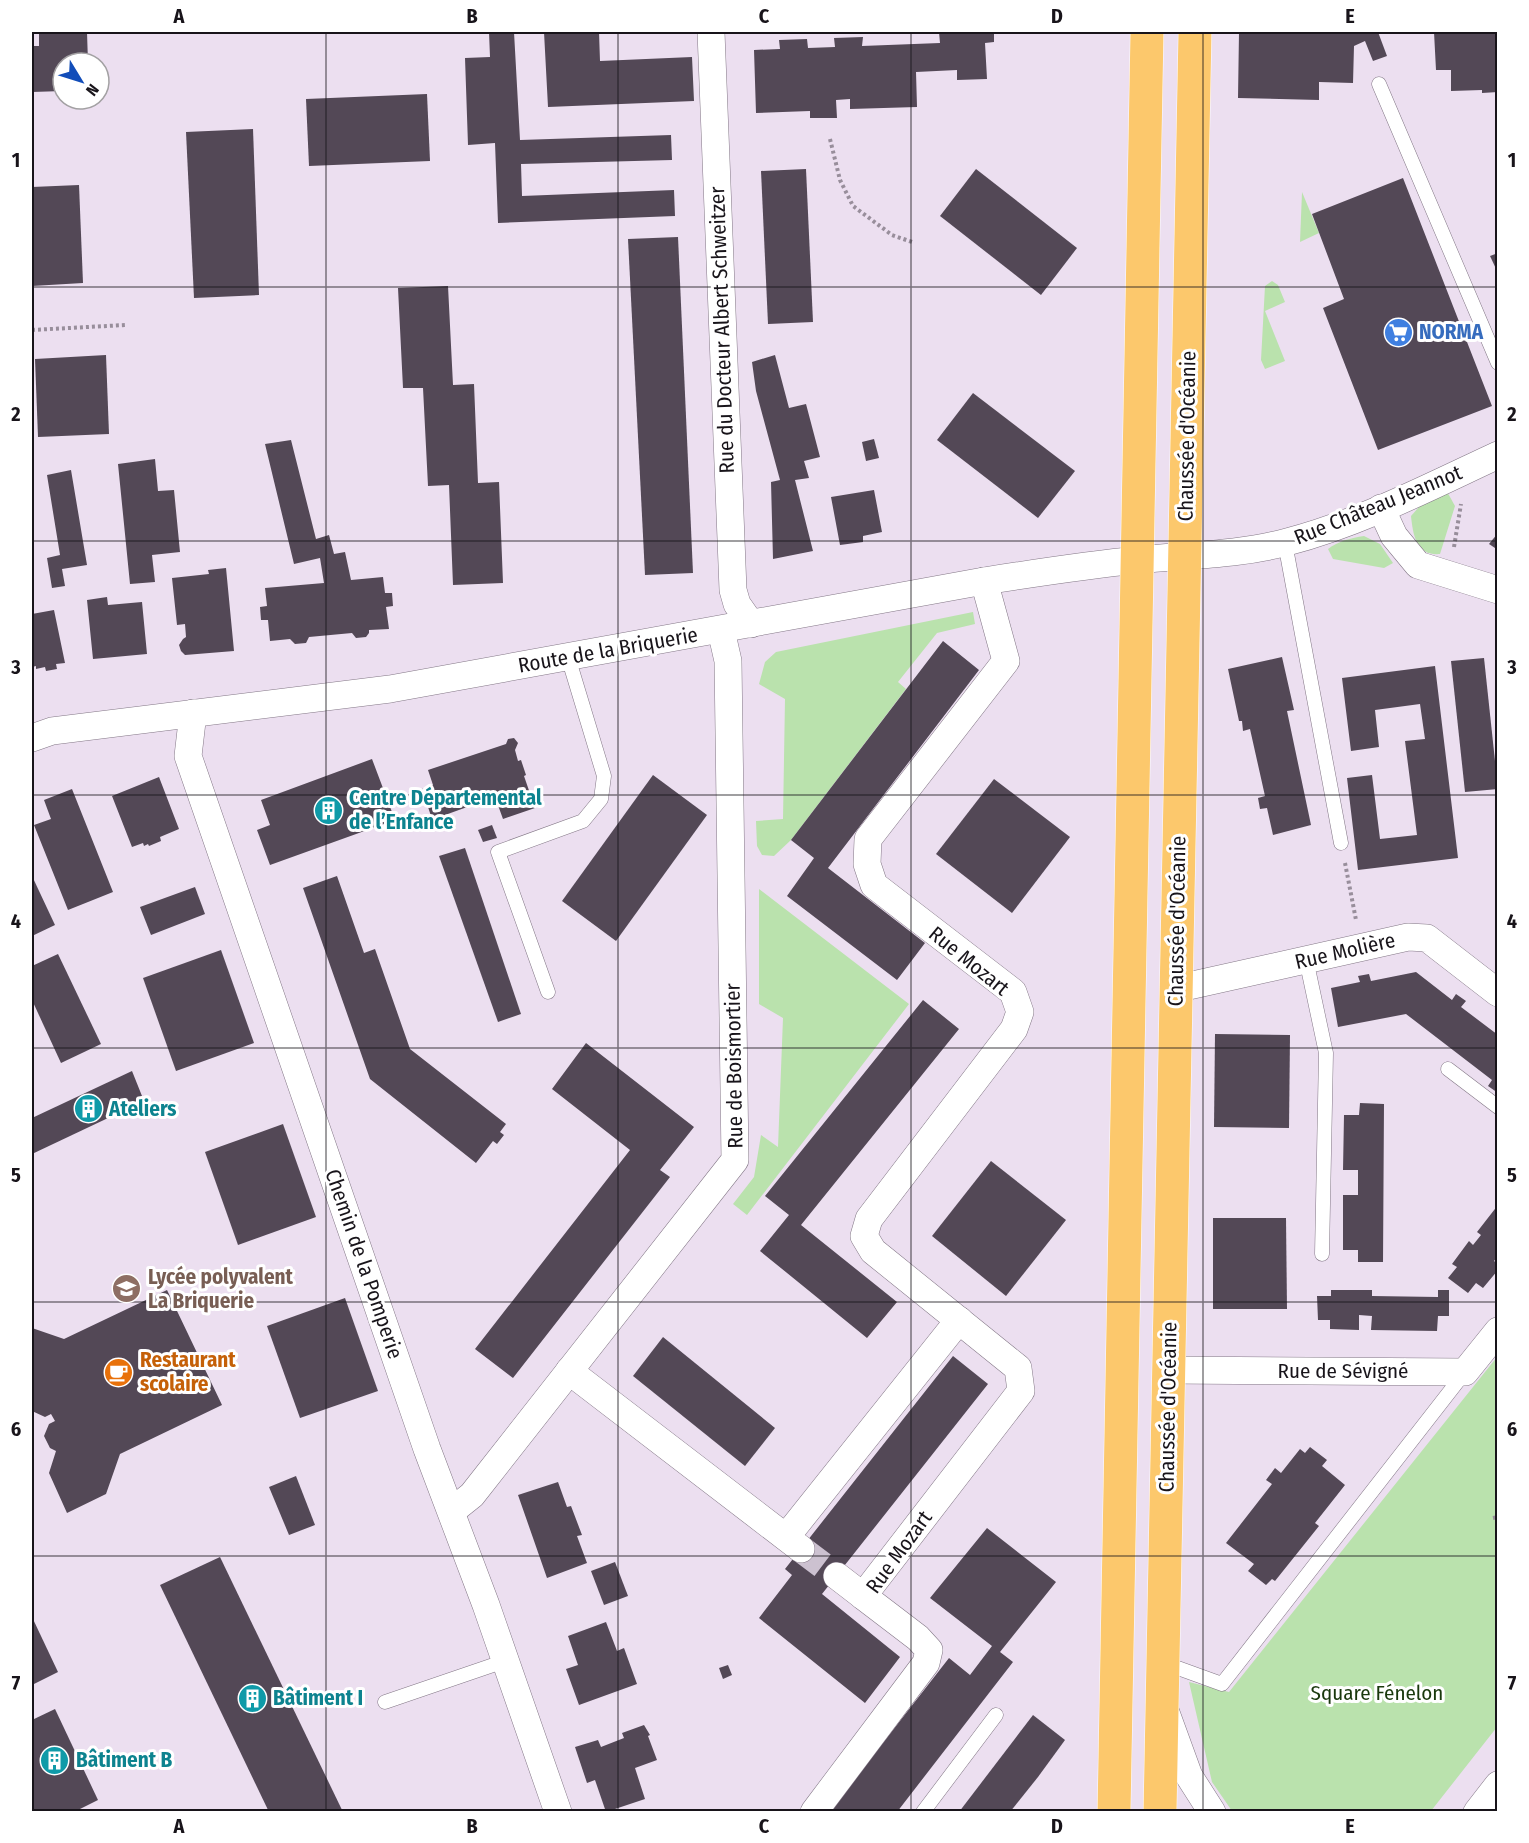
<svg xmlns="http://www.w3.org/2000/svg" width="1529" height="1843" viewBox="0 0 1529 1843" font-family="'Fira Sans Condensed',sans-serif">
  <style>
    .green { fill: #bae2ad }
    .building { fill: #534856 }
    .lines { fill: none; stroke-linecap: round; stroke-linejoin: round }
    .street-tunnel { stroke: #ccc1d0; stroke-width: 27; stroke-dasharray: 27 14; stroke-linecap: butt }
    .lane-casing { stroke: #837786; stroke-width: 15 }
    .street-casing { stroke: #837786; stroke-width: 28 }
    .primary-casing { stroke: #fff; stroke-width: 34 }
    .path { stroke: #988e9b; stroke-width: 4; stroke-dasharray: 3 3; stroke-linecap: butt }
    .lane { stroke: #fff; stroke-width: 14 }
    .street { stroke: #fff; stroke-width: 27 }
    .primary { stroke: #fcc86c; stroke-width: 33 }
    .grid { fill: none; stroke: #18141a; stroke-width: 1.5; stroke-opacity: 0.55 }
    .labels { text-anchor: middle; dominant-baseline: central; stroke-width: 6; stroke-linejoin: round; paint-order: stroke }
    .street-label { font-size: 21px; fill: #18141a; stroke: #fff }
    .shop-label { font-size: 21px; font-weight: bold; fill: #366cbe; stroke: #fff; text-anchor: start }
    .culture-label { font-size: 21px; font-weight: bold; fill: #0d838f; stroke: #fff; text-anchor: start }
    .education-label { font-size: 21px; font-weight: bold; fill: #785e54; stroke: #fff; text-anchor: start }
    .food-label { font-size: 21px; font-weight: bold; fill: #c56008; stroke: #fff; text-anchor: start }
    .park-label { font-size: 21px; fill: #19380c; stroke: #fff }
    .neatline { fill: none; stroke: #18141a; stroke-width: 2 }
    .grid-label { font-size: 20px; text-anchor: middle; font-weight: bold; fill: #18141a }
  </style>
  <rect width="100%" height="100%" fill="#ecdff0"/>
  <g class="green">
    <polygon points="1302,192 1319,233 1300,242"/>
    <polygon points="1272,281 1278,285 1285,302 1265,311 1285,361 1265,369 1261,360 1265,286"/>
    <path d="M1445,488L1455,506L1440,554C1416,556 1413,535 1411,516L1427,498Z"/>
    <path d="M1364,536L1380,544L1393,563L1384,568L1333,559L1328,549C1338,541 1351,538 1364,536Z"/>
    <polygon points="973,612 975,624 937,633 898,682 906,689 791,840 774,856 762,855 757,846 756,821 783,819 785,699 759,684 765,662 776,652"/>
    <polygon points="759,889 909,1004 747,1215 733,1204 754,1177 761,1135 778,1147 783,1018 759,1004"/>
    <polygon points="1497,1357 1497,1727 1431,1811 1232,1811 1212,1782 1189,1682 1229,1692"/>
  </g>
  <g class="building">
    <polygon points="39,32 87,32 88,63 63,63 63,91 32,92 32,46 39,46"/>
    <polygon points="489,32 514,32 520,140 671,135 672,160 521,164 522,196 674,190 675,216 498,223 495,143 468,145 465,58 490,57"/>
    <polygon points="544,32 599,32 600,61 692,57 694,101 548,107"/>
    <polygon points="939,32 994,32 994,42 985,43 987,79 957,80 957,70 916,72 917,107 850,109 850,99 836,100 837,118 810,118 810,111 756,113 754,50 780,49 779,40 807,39 808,48 835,47 834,38 863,37 862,46 940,43"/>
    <polygon points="1239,32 1378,32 1387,56 1373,61 1365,41 1354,46 1353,83 1319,82 1319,100 1238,98"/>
    <polygon points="1434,32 1498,32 1498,92 1482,93 1482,90 1451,91 1451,70 1436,70"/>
    <polygon points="427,94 430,161 309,166 306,99"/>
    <polygon points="253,129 259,295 194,298 186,132"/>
    <polygon points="806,169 813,322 768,324 761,171"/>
    <polygon points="976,169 1077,248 1041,295 940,216"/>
    <polygon points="1403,178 1492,406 1378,450 1323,308 1344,299 1312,214"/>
    <polygon points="79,185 83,283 32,286 32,187"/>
    <polygon points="678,237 693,573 645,575 628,239"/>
    <polygon points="1498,253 1498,273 1490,256"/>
    <polygon points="448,286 453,385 474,384 478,483 499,482 503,583 453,585 449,485 428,486 423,388 403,388 398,288"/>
    <polygon points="106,355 109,434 38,437 35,359"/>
    <polygon points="775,355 789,408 806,404 820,457 804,461 809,478 795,480 813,551 773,559 771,482 780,480 756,391 752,362"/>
    <polygon points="973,393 1075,471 1038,518 937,440"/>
    <polygon points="874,439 879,458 866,461 862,442"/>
    <polygon points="291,440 316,539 329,535 334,554 345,552 351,580 383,577 385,593 392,593 393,606 386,607 389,629 369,630 369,633 366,637 356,638 352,633 309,637 306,643 295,644 290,639 270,641 268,620 261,620 260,607 267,606 265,588 324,583 320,558 294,564 265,444"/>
    <polygon points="155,459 158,491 174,490 180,552 152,555 155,582 130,584 118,464"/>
    <polygon points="71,470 87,565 62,569 65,586 52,588 47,558 60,555 47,475"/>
    <polygon points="874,490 882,532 863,536 863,542 840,545 831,497"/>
    <polygon points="1498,533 1498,550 1489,544"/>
    <polygon points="226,568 234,651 185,655 181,651 179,645 183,639 186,637 185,624 177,625 172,578 209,574 208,570"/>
    <polygon points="107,597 108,605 142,602 147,654 93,659 87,600"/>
    <polygon points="54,610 65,663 56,664 57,669 46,671 45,667 36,669 36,666 32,667 32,614"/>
    <polygon points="943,641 979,670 828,868 925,943 897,980 787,896 814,858 791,840"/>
    <polygon points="1282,657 1294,710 1287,711 1311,825 1273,835 1267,808 1260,809 1258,798 1265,796 1250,729 1243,731 1242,721 1239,721 1228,669"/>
    <polygon points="1484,658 1498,789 1465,792 1451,661"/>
    <polygon points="1435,666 1458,858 1358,870 1347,778 1372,775 1380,839 1417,835 1405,741 1425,739 1420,704 1375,710 1379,747 1351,751 1342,678"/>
    <polygon points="514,738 518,743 515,750 518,761 521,760 526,775 524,776 535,808 503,819 495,797 445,815 446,817 433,822 422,789 433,785 428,770 506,744 508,739"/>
    <polygon points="372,759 395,820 270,865 257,830 270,825 261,800"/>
    <polygon points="653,775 707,815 616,941 562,901"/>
    <polygon points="159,777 179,829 160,837 161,841 149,846 148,844 144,846 143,843 132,847 112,796"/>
    <polygon points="994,779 1070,837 1012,913 936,854"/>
    <polygon points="72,789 113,892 68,910 34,825 51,819 44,800"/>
    <polygon points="492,825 497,838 483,842 478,830"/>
    <polygon points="465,848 521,1014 498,1022 439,856"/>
    <polygon points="32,876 55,925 32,936"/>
    <polygon points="337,876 364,953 375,949 410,1049 506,1124 500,1132 504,1135 497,1144 493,1141 476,1163 370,1079 303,888"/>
    <polygon points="195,887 205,914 151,935 140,907"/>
    <polygon points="221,950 254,1043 176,1071 143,978"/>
    <polygon points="58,954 101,1044 61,1063 32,1000 32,966"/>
    <polygon points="1416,972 1452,1000 1456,994 1466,1001 1461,1007 1498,1035 1498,1093 1488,1086 1492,1080 1406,1014 1338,1027 1331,988 1360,982 1358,976 1369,974 1371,981"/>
    <polygon points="923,1000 959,1029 801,1225 897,1302 867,1338 760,1251 789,1215 765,1196"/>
    <polygon points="1215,1034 1290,1035 1289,1128 1214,1127"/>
    <polygon points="586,1043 694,1127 660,1170 670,1177 513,1378 475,1349 630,1150 552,1089"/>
    <polygon points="132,1071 144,1101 32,1154 32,1118"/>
    <polygon points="1360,1103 1384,1104 1383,1262 1358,1262 1358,1250 1343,1250 1343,1195 1358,1195 1358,1170 1343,1170 1344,1115 1359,1115"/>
    <polygon points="283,1124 316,1217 238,1245 205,1152"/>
    <polygon points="991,1161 1066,1220 1006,1296 932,1236"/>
    <polygon points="1498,1205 1498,1256 1494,1261 1498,1264 1498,1270 1483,1288 1476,1283 1468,1293 1448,1278 1457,1267 1452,1264 1469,1241 1473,1245 1481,1235 1477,1232"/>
    <polygon points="1213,1218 1286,1218 1287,1309 1213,1309"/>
    <polygon points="167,1290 222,1405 120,1454 106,1494 67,1513 49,1473 56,1451 50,1448 44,1436 49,1424 55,1421 51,1414 45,1417 32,1411 32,1328 64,1339"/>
    <polygon points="1331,1290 1372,1290 1372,1296 1438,1297 1438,1290 1449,1290 1449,1316 1438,1316 1437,1331 1371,1330 1372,1316 1359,1315 1359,1330 1330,1329 1330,1320 1318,1320 1317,1296 1331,1296"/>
    <polygon points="345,1298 378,1391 300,1418 267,1326"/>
    <polygon points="663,1337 775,1428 745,1466 633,1376"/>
    <polygon points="953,1356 988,1384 822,1594 900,1657 865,1703 759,1618 792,1575 785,1569"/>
    <polygon points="1310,1447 1327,1460 1322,1466 1345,1485 1315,1523 1319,1526 1275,1581 1272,1579 1266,1585 1248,1571 1254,1564 1226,1543 1272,1484 1266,1480 1275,1468 1281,1473 1300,1449 1305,1453"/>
    <polygon points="296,1476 315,1525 289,1535 269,1487"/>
    <polygon points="558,1482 567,1507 571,1506 582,1535 577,1536 587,1563 547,1578 518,1495"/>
    <polygon points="987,1528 1056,1582 1000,1652 1013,1662 897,1812 829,1812 949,1658 970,1675 992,1646 930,1598"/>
    <polygon points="220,1557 343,1812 269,1812 160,1585"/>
    <polygon points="615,1562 628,1596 604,1605 591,1571"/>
    <polygon points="32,1617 58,1672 32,1685"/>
    <polygon points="606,1622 617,1651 624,1648 637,1684 579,1705 566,1669 578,1665 568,1636"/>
    <polygon points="728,1665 732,1675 723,1679 719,1668"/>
    <polygon points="55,1709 98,1800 74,1812 32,1812 32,1720"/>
    <polygon points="1033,1715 1065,1740 1038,1777 1010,1812 959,1812"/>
    <polygon points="644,1725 650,1735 648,1736 657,1760 635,1768 645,1799 606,1812 595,1780 587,1783 575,1747 598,1740 601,1747 624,1738 622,1733"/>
  </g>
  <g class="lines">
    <polyline class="street-tunnel" points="801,1549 837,1576"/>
    <defs>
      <g id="lane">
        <polyline points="1379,84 1498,363"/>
        <polyline points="1285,543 1341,843"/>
        <polyline points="1306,959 1326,1053 1322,1254"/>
        <polyline points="548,992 498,852 583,821 601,799 604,776 568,657"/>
        <polyline points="1448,1069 1498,1107"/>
        <polyline points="1164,1663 1222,1684 1465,1372"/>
        <polyline points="385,1702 505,1661"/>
        <polyline points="923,1812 996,1715"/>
      </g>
      <g id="street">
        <polyline points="711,32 733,590 737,604 751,624"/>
        <polyline points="1381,508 1394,536 1418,565 1498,590"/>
        <polyline points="193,713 188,756 427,1449 486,1605 558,1812"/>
        <path d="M32,738L52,731L390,689L984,581C1035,573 1086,565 1138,560C1187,555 1239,555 1287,542C1360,523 1429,487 1498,455"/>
        <polyline points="1175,989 1408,937 1427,938 1498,993"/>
        <polyline points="1168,1370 1465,1372 1498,1331"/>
        <polyline points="569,1371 801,1549"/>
        <polyline points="452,1511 472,1495 735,1160 728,661 721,630"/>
        <polyline points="786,1537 959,1320"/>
        <polyline points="837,1576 863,1596"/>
        <polyline points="1165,1710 1189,1776 1212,1812"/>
        <polyline points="814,1812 926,1663 929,1650 918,1638 863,1596 1021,1391 1018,1368 873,1251 864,1236 869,1219 1014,1029 1020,1012 1013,992 874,885 867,864 868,839 1006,661 984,581"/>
        <polyline points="1477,1812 1498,1785"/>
      </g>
      <g id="primary">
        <polyline points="1114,1812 1147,32"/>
        <polyline points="1160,1812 1195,32"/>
      </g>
    </defs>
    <use href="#lane" class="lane-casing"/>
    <use href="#street" class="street-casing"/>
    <use href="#primary" class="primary-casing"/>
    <g class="path">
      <polyline points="830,139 840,180 853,206 892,235 912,242"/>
      <polyline points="32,330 125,325"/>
      <polyline points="1454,547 1461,504"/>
      <polyline points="1345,863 1356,920"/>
      <polyline points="1493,1518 1498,1517"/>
    </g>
    <use href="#lane" class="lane"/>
    <use href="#street" class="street"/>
    <use href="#primary" class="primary"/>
  </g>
  <path class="grid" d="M326,32V1812M618,32V1812M911,32V1812M1203,32V1812M32,287H1498M32,541H1498M32,795H1498M32,1048H1498M32,1302H1498M32,1556H1498"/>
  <defs>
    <symbol id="supermarket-disc" viewBox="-11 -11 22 22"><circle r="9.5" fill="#3f7fe0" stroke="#fff"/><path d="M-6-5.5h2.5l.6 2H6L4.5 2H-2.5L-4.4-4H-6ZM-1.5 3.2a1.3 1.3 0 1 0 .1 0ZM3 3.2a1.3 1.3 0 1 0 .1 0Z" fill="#fff"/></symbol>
    <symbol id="building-disc" viewBox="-11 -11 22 22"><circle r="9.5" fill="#0f9aa8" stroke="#fff"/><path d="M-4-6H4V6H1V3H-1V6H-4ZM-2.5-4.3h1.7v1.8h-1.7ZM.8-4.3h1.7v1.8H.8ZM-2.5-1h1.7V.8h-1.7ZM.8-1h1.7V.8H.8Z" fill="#fff"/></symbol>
    <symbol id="school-disc" viewBox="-11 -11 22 22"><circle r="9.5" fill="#8d6e63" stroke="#fff"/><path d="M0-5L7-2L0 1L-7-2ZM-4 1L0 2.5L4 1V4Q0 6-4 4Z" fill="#fff"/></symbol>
    <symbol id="cafe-disc" viewBox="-11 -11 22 22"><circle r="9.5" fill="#e8710a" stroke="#fff"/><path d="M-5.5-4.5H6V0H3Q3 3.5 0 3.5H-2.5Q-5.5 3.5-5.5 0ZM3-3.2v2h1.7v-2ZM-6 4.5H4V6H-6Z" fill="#fff"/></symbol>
  </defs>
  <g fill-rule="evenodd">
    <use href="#supermarket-disc" x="1382" y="316" width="33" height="33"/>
    <use href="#building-disc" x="312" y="794" width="33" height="33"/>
    <use href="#building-disc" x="72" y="1092" width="33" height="33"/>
    <use href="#school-disc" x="110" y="1272" width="33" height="33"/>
    <use href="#cafe-disc" x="102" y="1356" width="33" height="33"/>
    <use href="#building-disc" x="236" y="1682" width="33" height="33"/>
    <use href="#building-disc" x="38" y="1744" width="33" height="33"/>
  </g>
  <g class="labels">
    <g class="street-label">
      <text transform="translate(722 330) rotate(-92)">Rue du Docteur Albert Schweitzer</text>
      <text transform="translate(1187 436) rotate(-89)">Chaussée d'Océanie</text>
      <text transform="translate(1378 505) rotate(-22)">Rue Château Jeannot</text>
      <text transform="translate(608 650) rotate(-10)">Route de la Briquerie</text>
      <text transform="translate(1177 921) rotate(-89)">Chaussée d'Océanie</text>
      <text transform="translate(1345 951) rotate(-13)">Rue Molière</text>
      <text transform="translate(969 961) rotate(39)">Rue Mozart</text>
      <text transform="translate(734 1066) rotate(-91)">Rue de Boismortier</text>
      <text transform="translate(364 1264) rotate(71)">Chemin de la Pomperie</text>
      <text x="1343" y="1371">Rue de Sévigné</text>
      <text transform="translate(1168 1407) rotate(-89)">Chaussée d'Océanie</text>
      <text transform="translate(899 1552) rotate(-54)">Rue Mozart</text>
    </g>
    <g class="shop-label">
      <text x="1419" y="332">NORMA</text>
    </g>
    <g class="culture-label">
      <text x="349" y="798">Centre Départemental<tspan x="349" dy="24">de l’Enfance</tspan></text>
      <text x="109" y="1109">Ateliers</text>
      <text x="273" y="1698">Bâtiment I</text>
      <text x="76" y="1760">Bâtiment B</text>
    </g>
    <g class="education-label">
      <text x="148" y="1277">Lycée polyvalent<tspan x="148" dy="24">La Briquerie</tspan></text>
    </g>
    <g class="food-label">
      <text x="140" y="1360">Restaurant<tspan x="140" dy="24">scolaire</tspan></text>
    </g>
    <g class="park-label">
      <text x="1377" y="1693">Square Fénelon</text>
    </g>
  </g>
  <rect width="1529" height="1843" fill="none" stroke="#ffffff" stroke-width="66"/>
  <g transform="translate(81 81) rotate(128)"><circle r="28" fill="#ffffff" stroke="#a3a1a3" stroke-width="1.5"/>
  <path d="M0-4.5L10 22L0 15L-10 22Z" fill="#124db9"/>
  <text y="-9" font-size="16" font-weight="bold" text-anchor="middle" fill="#18141a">N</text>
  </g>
  <rect x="33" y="33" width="1463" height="1777" class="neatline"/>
  <g class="grid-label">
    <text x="179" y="23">A</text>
    <text x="472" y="23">B</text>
    <text x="764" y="23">C</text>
    <text x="1057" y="23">D</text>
    <text x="1350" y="23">E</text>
    <text x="16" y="167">1</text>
    <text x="1512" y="167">1</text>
    <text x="16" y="421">2</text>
    <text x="1512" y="421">2</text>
    <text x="16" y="674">3</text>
    <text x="1512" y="674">3</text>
    <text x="16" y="928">4</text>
    <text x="1512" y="928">4</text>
    <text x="16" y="1182">5</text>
    <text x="1512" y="1182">5</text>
    <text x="16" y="1436">6</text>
    <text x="1512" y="1436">6</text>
    <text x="16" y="1690">7</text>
    <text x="1512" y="1690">7</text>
    <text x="179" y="1833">A</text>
    <text x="472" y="1833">B</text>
    <text x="764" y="1833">C</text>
    <text x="1057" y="1833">D</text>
    <text x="1350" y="1833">E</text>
  </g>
</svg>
